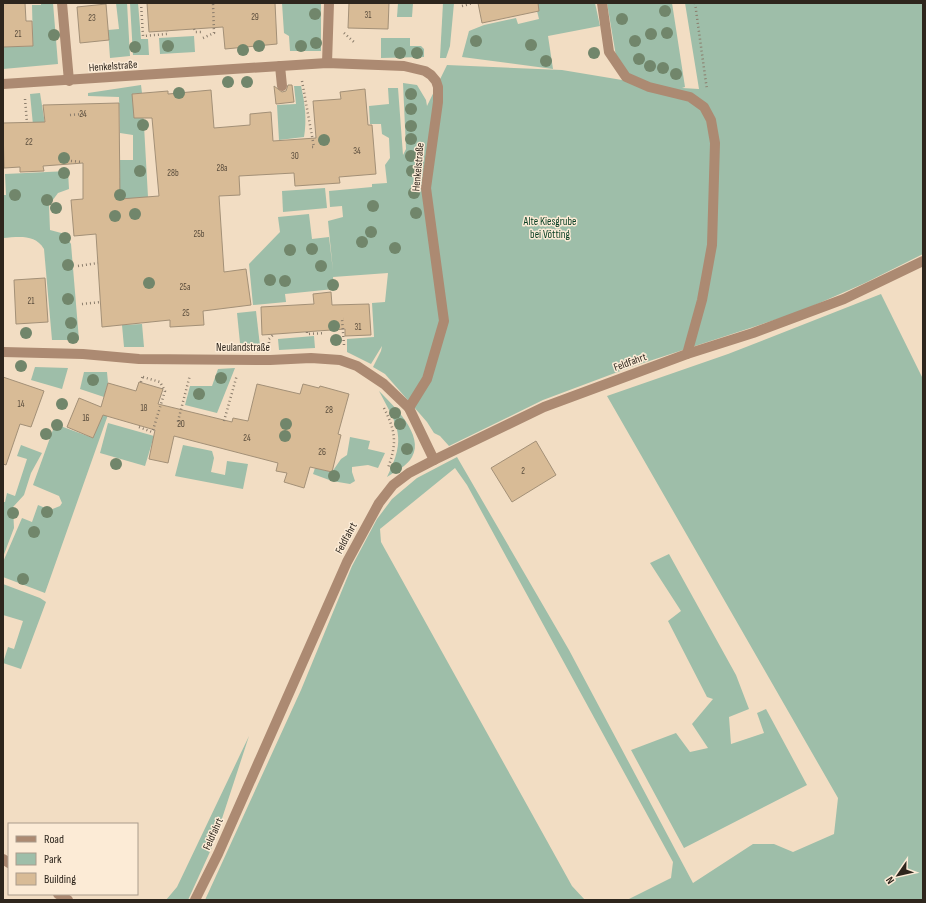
<svg xmlns="http://www.w3.org/2000/svg" width="926" height="903" viewBox="0 0 926 903" font-family="'Sofia Sans Condensed',sans-serif">
  <style>
    .green { fill: #9ebea9 }
    .building { fill: #d8bb96; stroke: #a39077 }
    .lines { fill: none; stroke-linecap: round; stroke-linejoin: round }
    .path { stroke: #8b7d6c; stroke-width: 2.5; stroke-dasharray: 1 3; stroke-linecap: butt }
    .service { stroke: #ac8a72; stroke-width: 10 }
    .minor { stroke: #ac8a72; stroke-width: 10 }
    .tree { fill: #71866b }
    .labels { text-anchor: middle; dominant-baseline: central; stroke-width: 3; stroke-linejoin: round; paint-order: stroke }
    .number-label { font-size: 9px; fill: #584b3b }
    .street-label { font-size: 11px; fill: #2e261d; stroke: #fcebd6 }
    .park-label { font-size: 11px; fill: #073e23; stroke: #fcebd6 }
  </style>
  <rect width="100%" height="100%" fill="#f2ddc3"/>
  <g class="green">
    <polygon points="41,3 53,3 58,64 3,69 3,47 33,46 32,5 41,5"/>
    <polygon points="116,3 127,3 130,56 110,58 108,30 119,29"/>
    <polygon points="130,3 138,3 141,39 148,39 149,55 133,55"/>
    <polygon points="282,3 321,3 321,51 290,51 289,36 284,33"/>
    <polygon points="398,3 413,3 412,17 397,17"/>
    <polygon points="443,3 454,3 450,46 446,58 440,58"/>
    <polygon points="535,3 595,3 600,26 548,36 553,69 462,57 469,31 484,25 516,18 518,24 539,19"/>
    <polygon points="607,3 672,3 685,87 682,88 699,89 685,3 923,3 923,254 865,283 799,312 631,367 543,400 449,446 440,436 434,433 427,422 385,374 373,367 381,351 382,346 371,364 347,352 347,339 374,337 372,303 385,302 388,273 333,277 334,289 285,294 286,302 253,305 249,264 280,232 278,217 309,214 312,239 329,237 333,271 328,221 343,217 342,206 330,207 329,191 372,187 372,184 387,183 385,165 390,158 389,138 382,134 381,124 370,124 369,106 389,104 388,88 398,88 403,155 406,149 403,83 417,85 426,100 427,106 447,65 562,70 628,81 629,75 616,56"/>
    <polygon points="194,36 195,52 160,54 159,38"/>
    <polygon points="381,38 410,38 410,46 421,46 424,49 424,57 381,58"/>
    <polygon points="141,85 142,93 132,94 143,108 148,197 138,198 139,208 109,210 93,178 120,178 120,160 133,160 133,135 120,133 119,97 88,96 88,93"/>
    <path d="M294,86H301C305,103 307,120 304,137L279,140L277,105L296,104Z"/>
    <polygon points="40,93 45,124 33,125 30,94"/>
    <path d="M68,171L69,189L58,193L49,205L50,230L65,234L71,244L79,340H52L44,249C35,234 19,237 3,238V195H6L5,174Z"/>
    <polygon points="325,188 327,208 283,212 282,191"/>
    <polygon points="881,294 923,379 923,900 627,900 671,878 673,862 467,485 455,468 380,529 381,542 572,886 585,900 205,900 301,690 352,566 377,519 392,499 417,478 457,457 569,650 693,883 753,844 774,844 793,852 834,834 838,798 607,396 728,354"/>
    <polygon points="256,311 260,346 240,343 237,313"/>
    <polygon points="142,324 144,347 124,347 122,325"/>
    <polygon points="314,336 315,348 279,350 278,339"/>
    <polygon points="35,367 68,368 62,389 31,380"/>
    <polygon points="235,368 217,413 185,405 190,386 212,386 218,369"/>
    <polygon points="84,372 107,372 108,383 104,397 80,389"/>
    <path d="M379,391C393,405 425,435 412,457C407,466 396,471 387,477C407,437 398,427 379,391Z"/>
    <polygon points="105,409 109,412 45,593 3,577 3,562 22,518 32,522 38,505 50,510 60,506 62,503 59,496 33,485 55,424 93,438"/>
    <polygon points="108,423 154,436 145,466 100,453"/>
    <polygon points="350,437 370,441 368,449 385,453 378,468 368,465 352,467 352,472 355,481 350,484 332,481 313,474 315,468 332,472 341,459 347,455"/>
    <polygon points="21,445 42,453 31,473 24,495 13,507 14,528 3,557 3,502 5,502 7,493 15,496 27,459 17,456"/>
    <polygon points="183,445 212,451 214,458 211,472 225,475 227,461 248,464 243,489 175,476"/>
    <polygon points="669,554 736,675 749,709 729,717 731,744 764,733 757,713 766,709 807,785 684,848 631,750 676,733 690,752 708,748 692,724 713,699 707,697 668,621 681,611 650,563"/>
    <polygon points="3,584 40,598 46,602 21,669 3,663 8,647 14,649 23,621 3,615"/>
    <polygon points="249,736 214,843 188,900 166,900 177,887"/>
  </g>
  <g class="building">
    <polygon points="3,3 25,3 26,21 32,21 33,46 3,47"/>
    <polygon points="147,3 275,3 277,44 225,49 223,27 149,32"/>
    <polygon points="349,3 389,3 388,29 348,28"/>
    <polygon points="478,3 538,3 539,11 482,23"/>
    <polygon points="106,4 109,40 80,43 77,7"/>
    <polygon points="288,85 292,85 294,102 276,104 274,86 282,92 286,91"/>
    <polygon points="365,89 368,125 372,125 376,174 339,177 340,183 295,186 294,173 239,176 240,195 219,196 224,272 246,269 251,305 203,311 204,325 170,327 170,320 102,327 96,234 74,236 71,200 83,199 83,163 43,166 44,171 20,172 20,167 4,168 3,123 45,122 43,105 119,103 120,199 159,196 152,118 134,118 132,94 168,91 168,94 211,90 214,128 250,125 250,114 271,112 273,141 316,138 313,101 341,99 340,92"/>
    <polygon points="45,278 48,322 16,324 14,280"/>
    <polygon points="331,292 332,305 369,304 371,335 345,336 345,329 262,335 261,307 314,304 313,294"/>
    <polygon points="3,377 44,391 31,427 20,424 6,465 3,464"/>
    <polygon points="139,382 163,389 158,404 232,422 233,418 248,421 257,384 300,394 303,384 319,388 320,386 349,394 338,434 341,435 332,472 310,467 304,488 284,482 287,473 276,471 278,463 174,436 168,463 149,459 155,430 103,415 93,438 67,427 79,398 101,407 108,383 136,391"/>
    <polygon points="536,441 556,475 512,502 491,468"/>
  </g>
  <g class="lines">
    <g class="path">
      <polyline points="141,3 143,36 167,34 167,31"/>
      <polyline points="695,3 707,90"/>
      <polyline points="462,6 473,3"/>
      <polyline points="194,29 195,32 203,32"/>
      <polyline points="344,33 354,42"/>
      <polyline points="203,38 214,33 213,3"/>
      <polyline points="302,81 314,147 312,147"/>
      <polyline points="25,99 27,123"/>
      <polyline points="70,115 83,114"/>
      <polyline points="71,161 83,162"/>
      <polyline points="78,266 98,263"/>
      <polyline points="82,304 101,302"/>
      <polyline points="307,332 307,334 325,333"/>
      <polyline points="269,343 269,339 274,334"/>
      <polyline points="344,345 342,319 344,319"/>
      <polyline points="141,382 143,375"/>
      <path d="M384,408C396,432 397,443 388,468"/>
      <polyline points="224,421 237,375"/>
      <polyline points="181,424 178,421 190,375"/>
      <polyline points="139,427 152,432 153,430 165,391 160,382 143,377"/>
    </g>
    <g class="service">
      <polyline points="62,3 69,81"/>
      <polyline points="327,63 329,3"/>
      <polyline points="280,66 282,86"/>
    </g>
    <g class="minor">
      <polyline points="602,3 609,52 626,77 649,87 690,97 704,107 711,120 715,143 712,245 702,300 687,354"/>
      <polyline points="3,84 327,63 404,66 425,71 431,75 436,81 438,87 438,102 426,188 444,321 427,379 409,408"/>
      <polyline points="3,352 83,354 139,359 270,360 311,358 340,360 357,366 384,384 409,408 434,460"/>
      <polyline points="3,859 9,863"/>
      <polyline points="58,894 68,900"/>
      <polyline points="195,900 218,854 347,562 379,503 393,485 409,473 434,460 544,407 687,354 753,333 844,299 923,261"/>
    </g>
  </g>
  <g class="tree">
    <circle cx="665" cy="11" r="6"/>
    <circle cx="315" cy="14" r="6"/>
    <circle cx="622" cy="19" r="6"/>
    <circle cx="667" cy="33" r="6"/>
    <circle cx="651" cy="34" r="6"/>
    <circle cx="54" cy="35" r="6"/>
    <circle cx="476" cy="41" r="6"/>
    <circle cx="635" cy="41" r="6"/>
    <circle cx="316" cy="43" r="6"/>
    <circle cx="531" cy="45" r="6"/>
    <circle cx="168" cy="46" r="6"/>
    <circle cx="259" cy="46" r="6"/>
    <circle cx="301" cy="46" r="6"/>
    <circle cx="135" cy="47" r="6"/>
    <circle cx="243" cy="50" r="6"/>
    <circle cx="400" cy="53" r="6"/>
    <circle cx="417" cy="53" r="6"/>
    <circle cx="594" cy="53" r="6"/>
    <circle cx="639" cy="59" r="6"/>
    <circle cx="546" cy="61" r="6"/>
    <circle cx="650" cy="66" r="6"/>
    <circle cx="663" cy="68" r="6"/>
    <circle cx="676" cy="74" r="6"/>
    <circle cx="228" cy="82" r="6"/>
    <circle cx="247" cy="82" r="6"/>
    <circle cx="179" cy="93" r="6"/>
    <circle cx="411" cy="94" r="6"/>
    <circle cx="411" cy="109" r="6"/>
    <circle cx="143" cy="125" r="6"/>
    <circle cx="411" cy="126" r="6"/>
    <circle cx="411" cy="139" r="6"/>
    <circle cx="324" cy="140" r="6"/>
    <circle cx="411" cy="156" r="6"/>
    <circle cx="64" cy="158" r="6"/>
    <circle cx="140" cy="171" r="6"/>
    <circle cx="412" cy="171" r="6"/>
    <circle cx="64" cy="173" r="6"/>
    <circle cx="414" cy="193" r="6"/>
    <circle cx="15" cy="195" r="6"/>
    <circle cx="120" cy="195" r="6"/>
    <circle cx="47" cy="200" r="6"/>
    <circle cx="373" cy="206" r="6"/>
    <circle cx="56" cy="208" r="6"/>
    <circle cx="416" cy="213" r="6"/>
    <circle cx="135" cy="214" r="6"/>
    <circle cx="115" cy="216" r="6"/>
    <circle cx="371" cy="232" r="6"/>
    <circle cx="65" cy="238" r="6"/>
    <circle cx="362" cy="242" r="6"/>
    <circle cx="395" cy="248" r="6"/>
    <circle cx="312" cy="249" r="6"/>
    <circle cx="290" cy="250" r="6"/>
    <circle cx="68" cy="265" r="6"/>
    <circle cx="321" cy="266" r="6"/>
    <circle cx="270" cy="280" r="6"/>
    <circle cx="285" cy="281" r="6"/>
    <circle cx="149" cy="283" r="6"/>
    <circle cx="333" cy="285" r="6"/>
    <circle cx="68" cy="299" r="6"/>
    <circle cx="71" cy="323" r="6"/>
    <circle cx="334" cy="326" r="6"/>
    <circle cx="26" cy="333" r="6"/>
    <circle cx="73" cy="338" r="6"/>
    <circle cx="336" cy="340" r="6"/>
    <circle cx="21" cy="366" r="6"/>
    <circle cx="221" cy="378" r="6"/>
    <circle cx="93" cy="380" r="6"/>
    <circle cx="199" cy="394" r="6"/>
    <circle cx="62" cy="404" r="6"/>
    <circle cx="395" cy="413" r="6"/>
    <circle cx="286" cy="424" r="6"/>
    <circle cx="400" cy="424" r="6"/>
    <circle cx="57" cy="425" r="6"/>
    <circle cx="46" cy="434" r="6"/>
    <circle cx="285" cy="436" r="6"/>
    <circle cx="407" cy="449" r="6"/>
    <circle cx="116" cy="464" r="6"/>
    <circle cx="396" cy="468" r="6"/>
    <circle cx="334" cy="476" r="6"/>
    <circle cx="47" cy="512" r="6"/>
    <circle cx="13" cy="513" r="6"/>
    <circle cx="34" cy="532" r="6"/>
    <circle cx="23" cy="579" r="6"/>
  </g>
  <g class="labels">
    <g class="number-label">
      <text x="368" y="15">31</text>
      <text x="255" y="17">29</text>
      <text x="92" y="18">23</text>
      <text x="18" y="34">21</text>
      <text x="83" y="114">24</text>
      <text x="29" y="142">22</text>
      <text x="357" y="151">34</text>
      <text x="295" y="156">30</text>
      <text x="222" y="168">28a</text>
      <text x="173" y="173">28b</text>
      <text x="199" y="234">25b</text>
      <text x="185" y="287">25a</text>
      <text x="31" y="301">21</text>
      <text x="186" y="313">25</text>
      <text x="358" y="327">31</text>
      <text x="21" y="404">14</text>
      <text x="144" y="408">18</text>
      <text x="329" y="410">28</text>
      <text x="86" y="418">16</text>
      <text x="181" y="424">20</text>
      <text x="247" y="438">24</text>
      <text x="322" y="452">26</text>
      <text x="523" y="471">2</text>
    </g>
    <g class="street-label">
      <text transform="translate(113 66) rotate(-4)">Henkelstraße</text>
      <text transform="translate(418 167) rotate(-85)">Henkelstraße</text>
      <text x="243" y="347">Neulandstraße</text>
      <text transform="translate(630 362) rotate(-20)">Feldfahrt</text>
      <text transform="translate(346 538) rotate(-62)">Feldfahrt</text>
      <text transform="translate(213 834) rotate(-66)">Feldfahrt</text>
    </g>
    <g class="park-label">
      <text x="550" y="221">Alte Kiesgrube<tspan x="550" dy="13">bei Vötting</tspan></text>
    </g>
  </g>
  <rect width="926" height="903" fill="none" stroke="#2e261d" stroke-width="8"/>
  <rect x="8" y="823" width="130" height="72" fill="#fcebd6" stroke="#aa9c8c"/>
  <rect x="16" y="836" width="20" height="6" fill="#ac8a72" stroke="#aa9c8c"/>
  <text x="44" y="843" font-size="12" fill="#2e261d">Road</text>
  <rect x="16" y="853" width="20" height="12" fill="#9ebea9" stroke="#aa9c8c"/>
  <text x="44" y="863" font-size="12" fill="#2e261d">Park</text>
  <rect x="16" y="873" width="20" height="12" fill="#d8bb96" stroke="#aa9c8c"/>
  <text x="44" y="883" font-size="12" fill="#2e261d">Building</text>
  <g transform="translate(898 875) rotate(236)" stroke="#fcebd6" stroke-width="3" paint-order="stroke">
  <path d="M0-3L7 15L0 10L-7 15Z" fill="#2e261d"/>
  <text y="-6" font-size="11" font-weight="bold" text-anchor="middle" fill="#2e261d">N</text>
  </g>
</svg>
